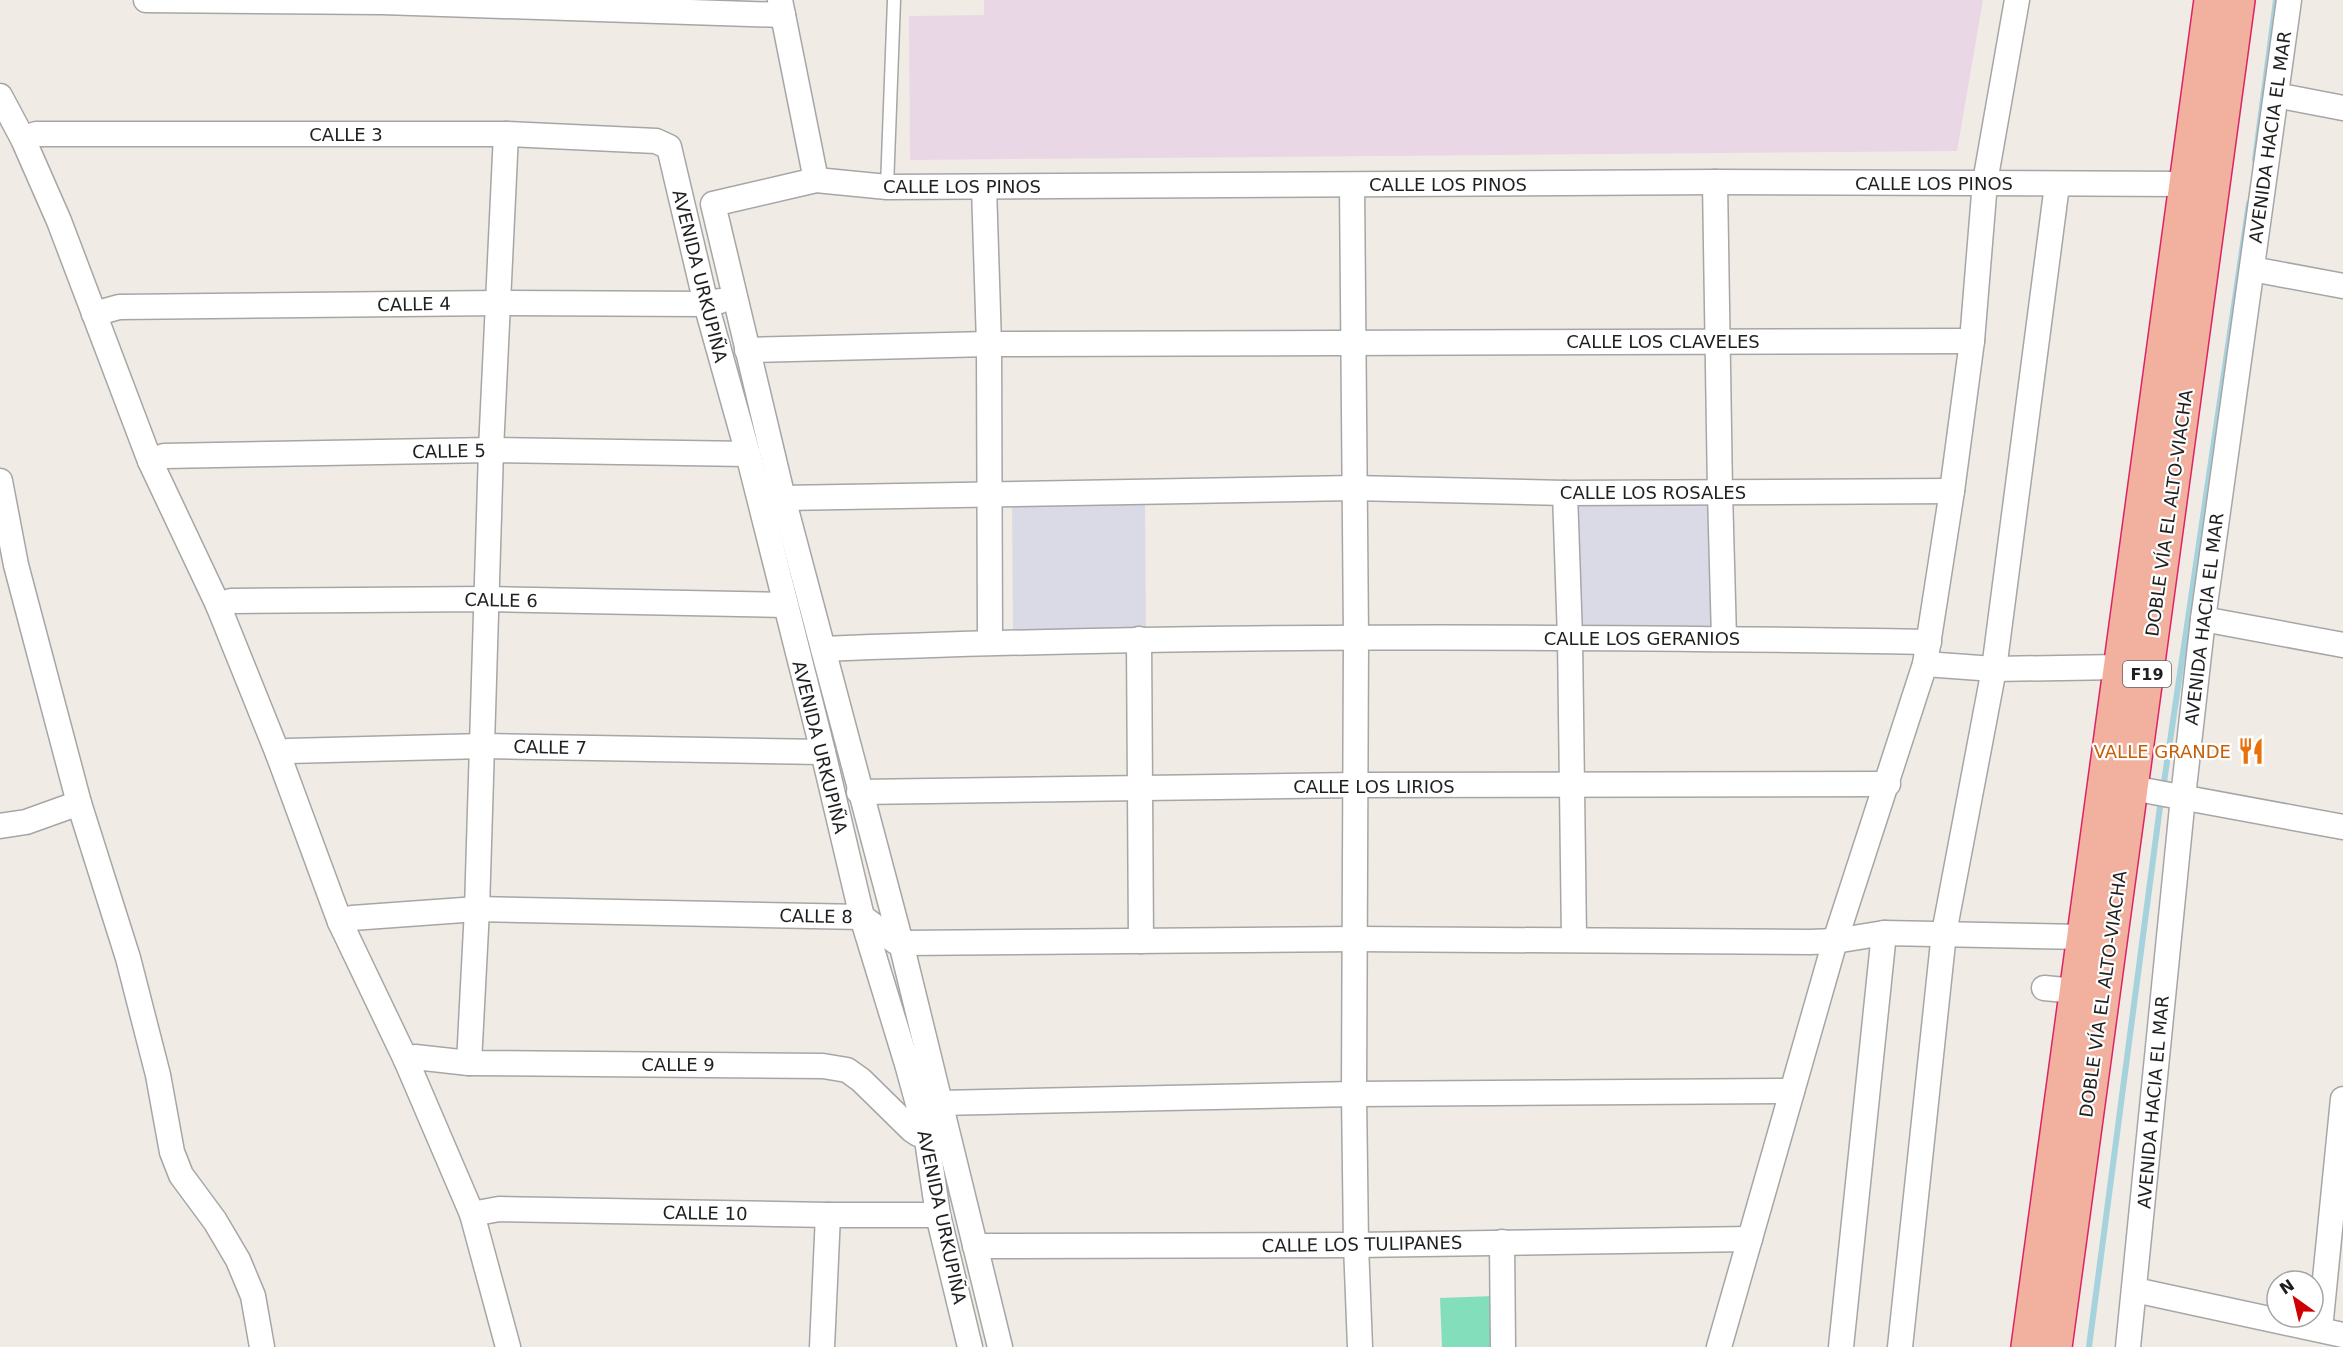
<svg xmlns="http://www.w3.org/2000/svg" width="2343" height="1347" viewBox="0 0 2343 1347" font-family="'DejaVu Sans',sans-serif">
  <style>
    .industrial { fill: #e9d7e6 }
    .pitch { fill: #83dfbb }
    .plaza { fill: #dadae6 }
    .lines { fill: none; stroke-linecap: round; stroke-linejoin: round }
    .stream { stroke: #a6d2de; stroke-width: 6 }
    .service-casing { stroke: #a6a6a6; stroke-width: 15 }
    .minor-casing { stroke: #a6a6a6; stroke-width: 27 }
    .trunk-casing { stroke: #dc2465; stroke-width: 36 }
    .service { stroke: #fff; stroke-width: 12 }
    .minor { stroke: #fff; stroke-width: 24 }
    .trunk { stroke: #f2b09e; stroke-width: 33 }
    .labels { text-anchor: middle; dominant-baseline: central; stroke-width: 4.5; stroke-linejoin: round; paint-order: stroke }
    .shield { fill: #fff; stroke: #626262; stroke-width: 1.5 }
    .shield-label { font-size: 16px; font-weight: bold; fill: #1f1f1f }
    .street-label { font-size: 18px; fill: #1f1f1f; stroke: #fff }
    .food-label { font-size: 18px; fill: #c56008; stroke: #fff; text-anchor: end }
  </style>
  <rect width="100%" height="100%" fill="#f0ece5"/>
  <polygon class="industrial" points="984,0 1983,0 1957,151 910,160 909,16 984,15"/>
  <polygon class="pitch" points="1493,1296 1495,1347 1442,1347 1440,1298"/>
  <g class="plaza">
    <polygon points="1145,492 1146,639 1013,642 1012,494"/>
    <polygon points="1720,492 1724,638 1570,638 1565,493"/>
  </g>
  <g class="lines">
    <g class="stream">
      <polyline points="2255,160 2276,0"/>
      <polyline points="2163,789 2249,203"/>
      <polyline points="2089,1347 2161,799"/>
    </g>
    <defs>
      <polyline id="service" points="887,187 894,0"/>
      <g id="minor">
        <polyline points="146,0 382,2 783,15"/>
        <polyline points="780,0 816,180"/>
        <polyline points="2276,95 2343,108"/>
        <polyline points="0,96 23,139 59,221 150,461 218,605 278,754 340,922 406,1060 472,1214 508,1347"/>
        <polyline points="23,139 36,134 506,134 656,141 669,147 706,304 748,454 823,752 862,917 907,1064 926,1133 938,1215 970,1347"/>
        <polyline points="1715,182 1720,492 1724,638"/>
        <polyline points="1352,185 1356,638 1354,1094 1356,1245 1360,1347"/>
        <polyline points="984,187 989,344 990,642"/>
        <polyline points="2252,269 2343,286"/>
        <polyline points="94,314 119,307 499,303 706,304 720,301"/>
        <polyline points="747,350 989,344 1972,341"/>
        <polyline points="150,461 164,456 491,450 748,454"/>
        <polyline points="0,481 16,565 79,803 128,958 158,1075 172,1152 181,1175 215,1221 238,1260 253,1296 262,1347"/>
        <polyline points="1565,493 1570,638 1574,939"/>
        <polyline points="783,498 1353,488 1565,493 1952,491"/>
        <polyline points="218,605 231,601 488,599 784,605"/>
        <polyline points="2203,619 2343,645"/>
        <polyline points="1139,639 1141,941"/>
        <path d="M823,649C1191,634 1560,636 1929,642"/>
        <polyline points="1925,664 1994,669 2120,667"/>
        <polyline points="278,754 288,751 484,746 823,752"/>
        <polyline points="2132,788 2343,827"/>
        <polyline points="859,792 1356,785 1888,784"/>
        <polyline points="0,826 26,822 79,803"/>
        <polyline points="340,922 352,918 477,909 862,917 896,942 901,943 1355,939 1810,942 1835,941 1884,933 2084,937"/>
        <polyline points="2044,988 2076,991"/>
        <polyline points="406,1060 415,1057 469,1063 823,1066 847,1070 861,1080 912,1130 918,1134 926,1133"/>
        <polyline points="469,1063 477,909 491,450 506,134"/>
        <polyline points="940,1103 1354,1094 1792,1091"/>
        <polyline points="472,1214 499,1209 828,1215 938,1215"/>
        <polyline points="1502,1242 1503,1347"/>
        <polyline points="975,1246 1356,1245 1750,1239"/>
        <polyline points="2135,1290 2343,1335"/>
        <polyline points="2320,1329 2343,1099"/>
        <polyline points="822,1347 828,1215"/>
        <polyline points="1000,1347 901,943 783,498 713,204 816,180 887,187 1715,182 2186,184"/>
        <polyline points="1719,1347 1835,941 1925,664 1952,491 1972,341 1985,182 2017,0"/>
        <polyline points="1841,1347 1884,933"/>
        <polyline points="1900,1347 1944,933 1994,669 2057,185"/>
        <polyline points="2128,1347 2183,797 2203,619 2289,0"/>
      </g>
      <g id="trunk">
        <polyline points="2028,1347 2211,0"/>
        <polyline points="2055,1347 2238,0"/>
      </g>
    </defs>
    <use href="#service" class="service-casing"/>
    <use href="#minor" class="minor-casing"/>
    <use href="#trunk" class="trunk-casing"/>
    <use href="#service" class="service"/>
    <use href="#minor" class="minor"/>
    <use href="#trunk" class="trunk"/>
  </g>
  <defs>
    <symbol id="restaurant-bare" viewBox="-9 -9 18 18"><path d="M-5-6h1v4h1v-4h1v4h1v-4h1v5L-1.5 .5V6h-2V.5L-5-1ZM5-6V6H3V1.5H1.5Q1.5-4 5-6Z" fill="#e8710a" stroke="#fff" stroke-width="2.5" paint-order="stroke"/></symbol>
  </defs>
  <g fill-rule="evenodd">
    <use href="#restaurant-bare" x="2232" y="732" width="38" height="38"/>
  </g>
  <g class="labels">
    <rect class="shield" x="2123" y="661" width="48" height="26" rx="4.5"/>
    <g class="shield-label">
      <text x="2147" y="674">F19</text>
    </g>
    <g class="street-label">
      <text x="346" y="134">CALLE 3</text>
      <text transform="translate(2270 137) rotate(-82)">AVENIDA HACIA EL MAR</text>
      <text x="1934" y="183">CALLE LOS PINOS</text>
      <text x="1448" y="184">CALLE LOS PINOS</text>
      <text x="962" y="186">CALLE LOS PINOS</text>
      <text transform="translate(700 276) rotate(76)">AVENIDA URKUPIÑA</text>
      <text transform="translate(414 304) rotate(-1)">CALLE 4</text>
      <text x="1663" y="341">CALLE LOS CLAVELES</text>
      <text transform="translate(449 451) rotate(-1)">CALLE 5</text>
      <text x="1653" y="492">CALLE LOS ROSALES</text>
      <text transform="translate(2169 513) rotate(-82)">DOBLE VÍA EL ALTO-VIACHA</text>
      <text transform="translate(501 600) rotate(1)">CALLE 6</text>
      <text transform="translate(2204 619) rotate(-83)">AVENIDA HACIA EL MAR</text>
      <text x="1642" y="638">CALLE LOS GERANIOS</text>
      <text transform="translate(550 747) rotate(1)">CALLE 7</text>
      <text transform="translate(820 747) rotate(76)">AVENIDA URKUPIÑA</text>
      <text x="1374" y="786">CALLE LOS LIRIOS</text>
      <text transform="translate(816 916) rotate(1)">CALLE 8</text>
      <text transform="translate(2103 994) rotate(-82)">DOBLE VÍA EL ALTO-VIACHA</text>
      <text x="678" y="1064">CALLE 9</text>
      <text transform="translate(2153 1102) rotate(-85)">AVENIDA HACIA EL MAR</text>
      <text transform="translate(705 1213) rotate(1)">CALLE 10</text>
      <text transform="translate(942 1217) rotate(78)">AVENIDA URKUPIÑA</text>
      <text transform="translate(1362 1244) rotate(-1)">CALLE LOS TULIPANES</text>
    </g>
    <g class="food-label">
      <text x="2231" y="751">VALLE GRANDE</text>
    </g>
  </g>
  <g transform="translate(2295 1299) rotate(326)"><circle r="28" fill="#ffffff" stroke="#a5a5a5" stroke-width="1.5"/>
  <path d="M0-4.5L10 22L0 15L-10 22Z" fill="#ce0002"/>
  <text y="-9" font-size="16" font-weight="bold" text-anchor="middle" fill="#1f1f1f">N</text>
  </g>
</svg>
